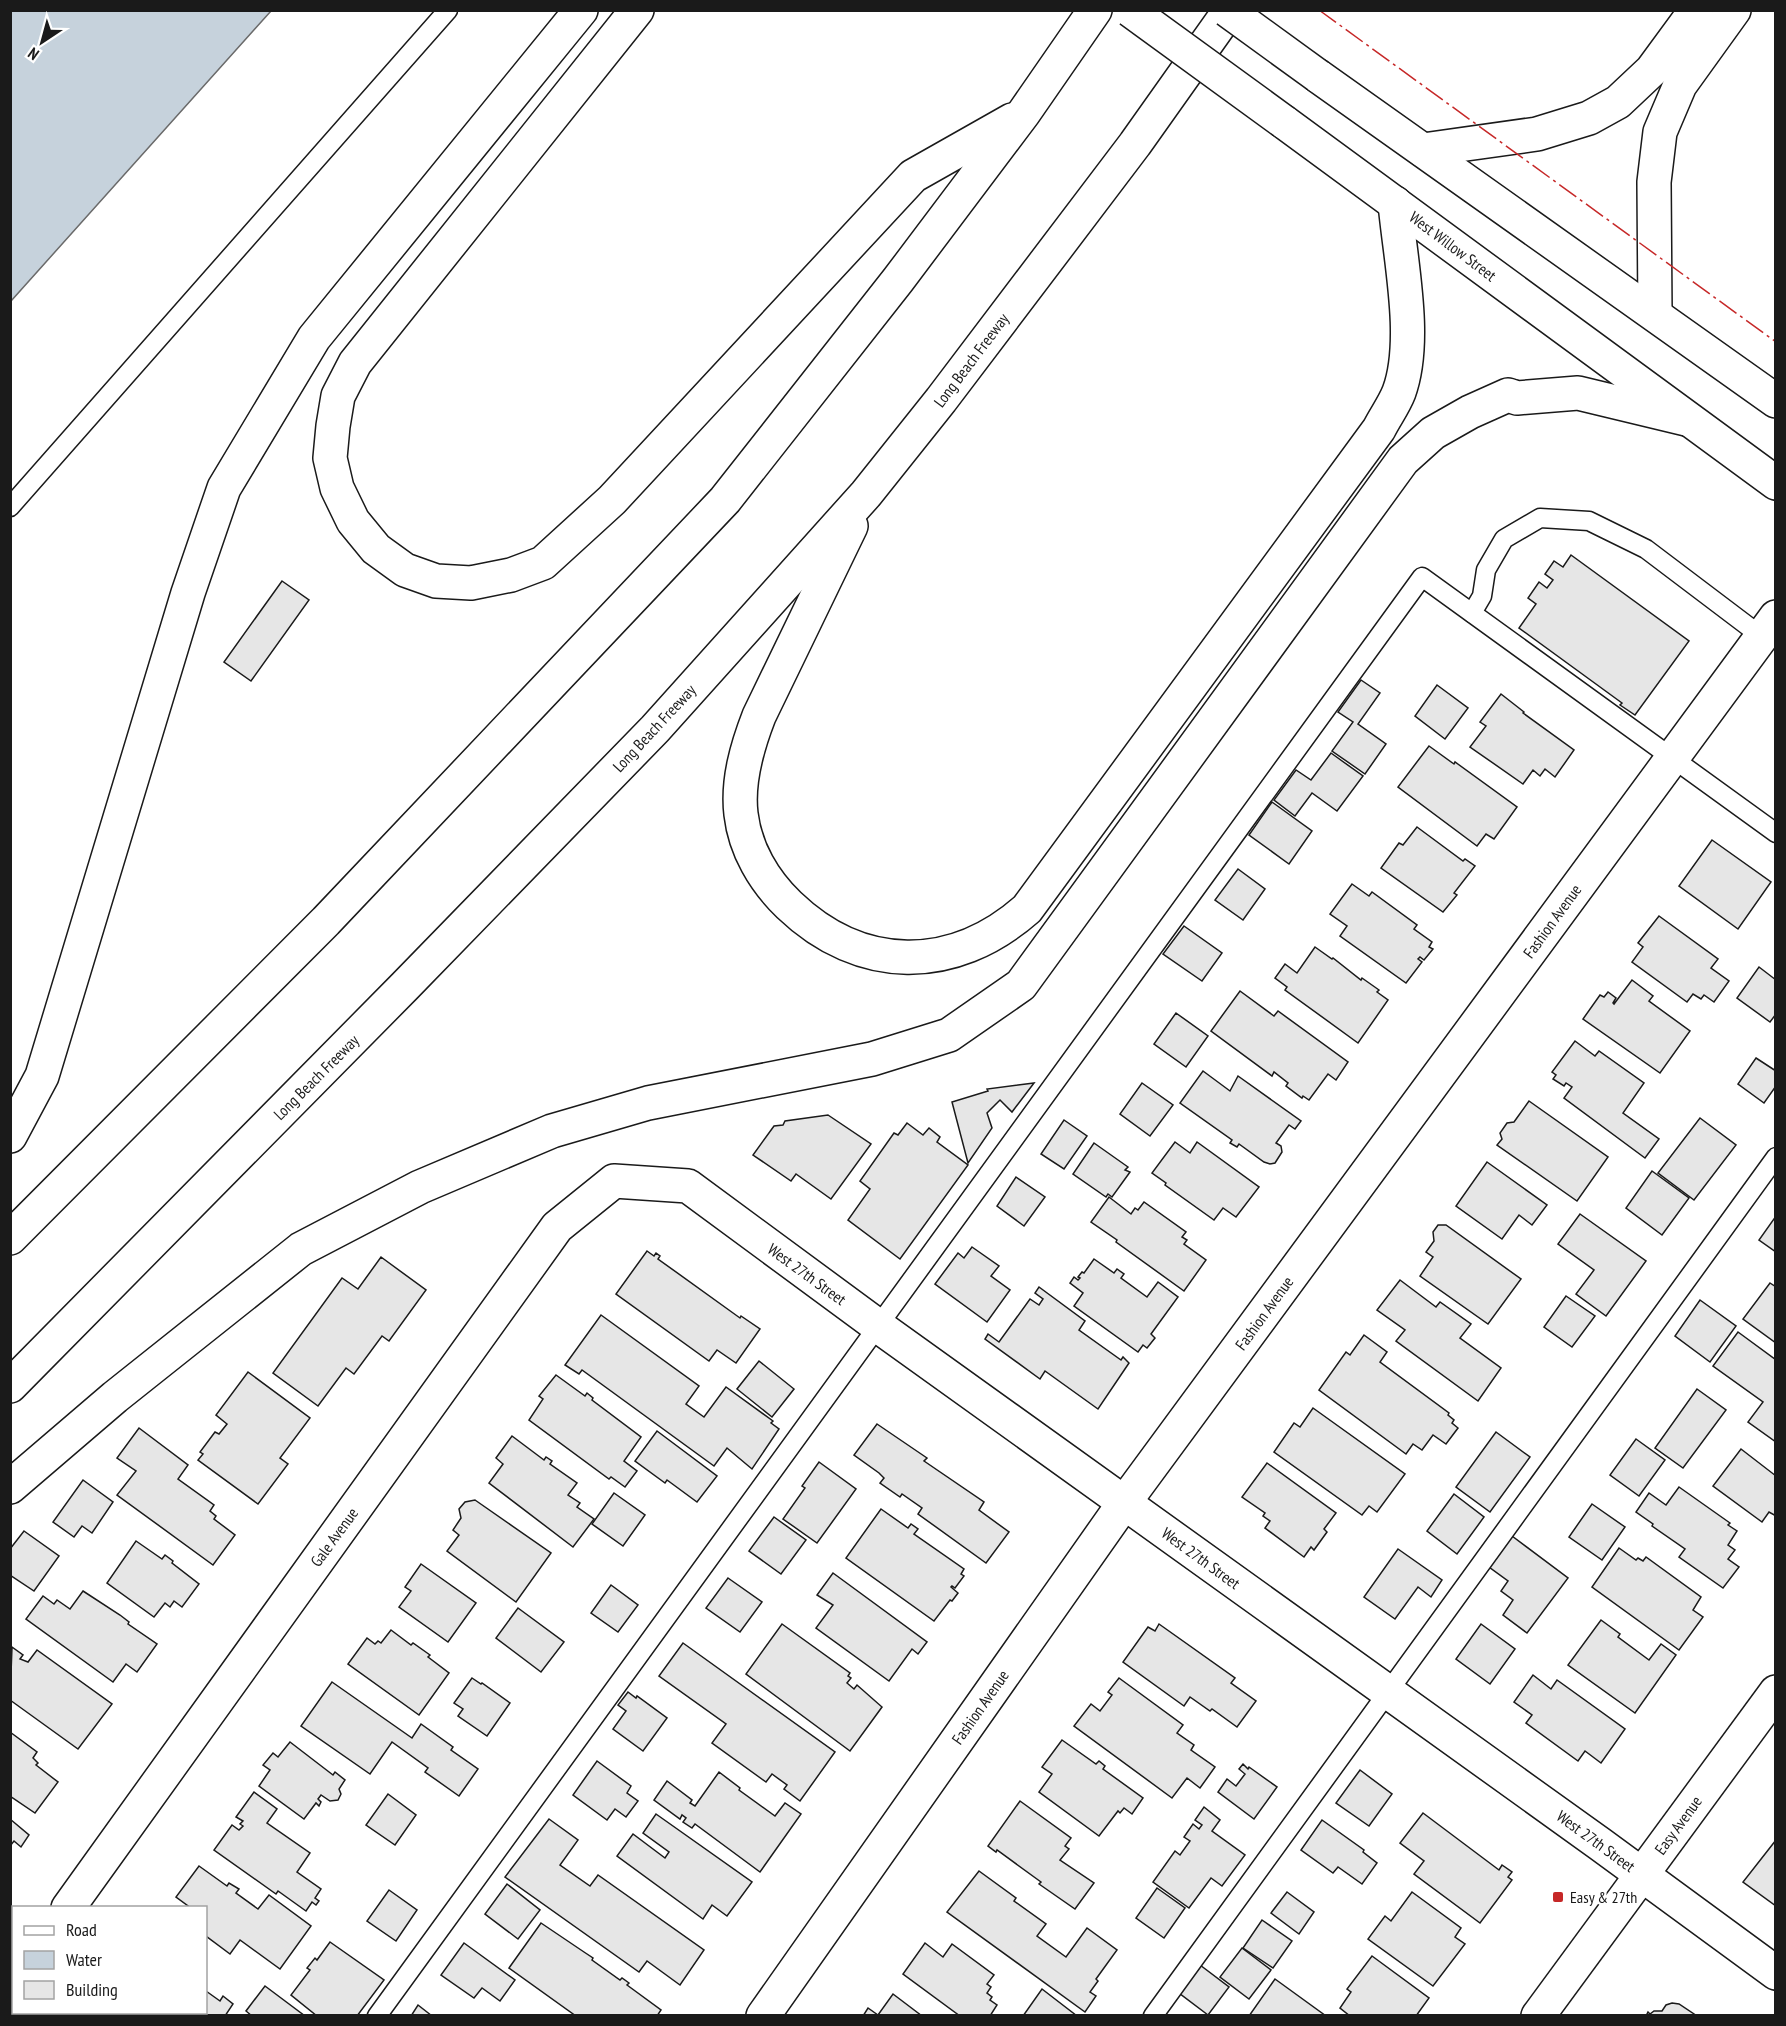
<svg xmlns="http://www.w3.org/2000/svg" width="1786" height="2026" viewBox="0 0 1786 2026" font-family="'PT Sans Narrow',sans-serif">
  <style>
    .water { fill: #c6d2dc; stroke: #6a6a6a; stroke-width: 1.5 }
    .building { fill: #e6e6e6; stroke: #1a1a1a; stroke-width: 1.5 }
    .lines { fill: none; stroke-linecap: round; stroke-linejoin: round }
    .service-casing { stroke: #1a1a1a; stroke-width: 21 }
    .minor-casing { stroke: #1a1a1a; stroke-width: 36 }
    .primary-casing { stroke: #1a1a1a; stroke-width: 36 }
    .motorway-casing { stroke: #1a1a1a; stroke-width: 36 }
    .service { stroke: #fff; stroke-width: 18 }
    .minor { stroke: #fff; stroke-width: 33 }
    .primary { stroke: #fff; stroke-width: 33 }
    .motorway { stroke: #fff; stroke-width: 33 }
    .primary-bridge-casing { stroke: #1a1a1a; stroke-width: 36; stroke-linecap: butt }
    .primary-bridge { stroke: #fff; stroke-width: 33 }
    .power { stroke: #c62828; stroke-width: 1.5; stroke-dasharray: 21 4.5 3 4.5; stroke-linecap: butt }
    .poi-dot { fill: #c62828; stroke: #fff; stroke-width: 2 }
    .labels { text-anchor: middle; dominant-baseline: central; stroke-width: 4.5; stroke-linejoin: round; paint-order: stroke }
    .street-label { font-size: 16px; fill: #1a1a1a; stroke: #fff }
    .poi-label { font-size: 16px; fill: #1a1a1a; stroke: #fff; text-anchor: start }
  </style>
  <rect width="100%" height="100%" fill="#fff"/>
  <polygon class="water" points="11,10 271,11 11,301 10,11"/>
  <g class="building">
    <polygon points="1571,555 1689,641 1635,715 1620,705 1622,703 1519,628 1536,604 1528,598 1539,582 1547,588 1553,580 1545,574 1554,561 1563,567"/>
    <polygon points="282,581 309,600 251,681 224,662"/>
    <polygon points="1361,680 1380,693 1358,724 1386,744 1365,774 1332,751 1353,722 1338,712"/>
    <polygon points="1437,685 1468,708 1445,739 1415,716"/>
    <polygon points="1501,694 1524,712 1523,713 1574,750 1555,777 1545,769 1540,776 1533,770 1523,784 1470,747 1486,726 1480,722"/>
    <polygon points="1429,746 1454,764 1455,762 1517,807 1494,839 1486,834 1477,846 1398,787"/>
    <polygon points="1331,753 1363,776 1337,811 1312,793 1295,816 1274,800 1296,770 1311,780"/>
    <polygon points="1272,802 1312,831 1289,864 1249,835"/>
    <polygon points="1417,827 1463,861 1465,859 1475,866 1454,893 1457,895 1443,912 1381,868 1399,843 1403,845"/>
    <polygon points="1712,840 1771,882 1738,929 1679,886"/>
    <polygon points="1238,869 1265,889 1243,920 1215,900"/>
    <polygon points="1352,884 1369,896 1372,892 1417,925 1414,929 1432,942 1429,947 1433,949 1424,960 1420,957 1418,959 1422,962 1406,983 1340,936 1347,926 1330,914"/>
    <polygon points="1659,916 1718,959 1711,968 1729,981 1714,1002 1704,995 1701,999 1693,994 1687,1002 1632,962 1643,947 1638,943"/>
    <polygon points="1184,926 1222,953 1202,981 1163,954"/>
    <polygon points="1315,947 1332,959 1333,958 1361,980 1362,978 1379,990 1377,992 1388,1000 1358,1043 1285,990 1287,987 1275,978 1285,964 1297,973"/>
    <polygon points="1759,967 1776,980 1776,1014 1770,1022 1737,998"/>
    <polygon points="1632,980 1653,996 1649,1001 1690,1031 1660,1073 1583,1019 1600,995 1604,997 1608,992 1616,998 1613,1003 1614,1004"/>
    <polygon points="1240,991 1274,1016 1278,1011 1348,1062 1336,1080 1328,1074 1309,1100 1303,1096 1302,1098 1286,1086 1288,1083 1274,1072 1272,1076 1211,1031"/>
    <polygon points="1176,1013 1208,1036 1186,1067 1154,1044"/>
    <polygon points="1575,1041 1595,1056 1599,1051 1644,1083 1623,1113 1659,1139 1645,1158 1564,1098 1572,1087 1566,1083 1564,1086 1553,1079 1556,1075 1552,1072"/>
    <polygon points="1756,1058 1776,1071 1776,1086 1764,1103 1738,1084"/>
    <polygon points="1203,1071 1230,1091 1238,1076 1301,1121 1295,1129 1289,1125 1276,1143 1281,1146 1282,1152 1275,1163 1270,1164 1264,1162 1239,1144 1237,1147 1230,1143 1232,1140 1180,1103"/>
    <polygon points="1034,1083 1012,1112 1000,1100 987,1113 992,1128 968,1163 952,1102 988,1091 987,1089"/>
    <polygon points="1142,1083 1173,1105 1150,1136 1120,1114"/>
    <polygon points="1529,1101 1608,1157 1577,1201 1497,1145 1502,1139 1500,1133 1507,1123 1514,1122"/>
    <polygon points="828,1115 871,1144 831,1199 796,1174 791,1181 753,1155 774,1126 783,1125 785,1121"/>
    <polygon points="1700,1118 1736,1145 1694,1200 1658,1173"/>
    <polygon points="1064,1120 1087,1136 1064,1169 1041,1154"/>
    <polygon points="907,1123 923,1135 929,1128 940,1137 937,1142 968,1165 900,1259 848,1220 870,1189 860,1181 894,1133 898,1135"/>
    <polygon points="1175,1142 1190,1153 1197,1142 1259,1187 1236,1217 1223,1208 1214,1220 1165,1185 1166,1183 1152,1173"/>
    <polygon points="1094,1143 1128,1167 1125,1170 1130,1172 1112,1197 1108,1194 1106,1197 1073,1174"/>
    <polygon points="1487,1162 1547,1205 1532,1225 1519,1215 1502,1239 1456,1206"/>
    <polygon points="1652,1171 1689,1198 1662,1235 1626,1208"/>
    <polygon points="1016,1177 1045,1197 1024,1226 997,1206"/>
    <polygon points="1109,1197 1131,1214 1135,1208 1138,1210 1144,1202 1186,1232 1182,1237 1187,1240 1184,1244 1206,1260 1184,1291 1116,1242 1117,1240 1091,1222"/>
    <polygon points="1580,1214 1646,1261 1606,1316 1576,1294 1594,1270 1558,1244"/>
    <polygon points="1776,1216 1776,1252 1759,1240"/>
    <polygon points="1438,1225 1446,1225 1521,1279 1488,1324 1420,1276 1433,1257 1426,1252 1434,1241 1433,1232"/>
    <polygon points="972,1247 999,1266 991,1276 1010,1290 987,1322 935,1284 958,1253 964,1258"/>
    <polygon points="647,1251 654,1256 656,1253 660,1256 658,1259 740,1318 741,1316 760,1329 736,1363 717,1350 709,1361 616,1294"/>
    <polygon points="381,1257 426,1290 389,1341 382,1336 354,1374 346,1368 318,1406 273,1373 342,1278 358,1289"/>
    <polygon points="1094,1259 1114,1273 1117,1269 1124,1274 1121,1278 1147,1297 1158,1282 1178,1297 1151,1334 1155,1338 1147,1348 1143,1345 1138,1352 1074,1306 1083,1293 1070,1283 1074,1277 1078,1280 1080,1278 1078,1277 1082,1272 1084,1273"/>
    <polygon points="1400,1280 1436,1307 1440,1302 1471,1324 1460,1338 1501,1368 1478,1401 1396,1341 1405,1330 1377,1310"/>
    <polygon points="1770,1283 1776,1287 1776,1343 1743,1319"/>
    <polygon points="1039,1287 1085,1321 1079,1330 1121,1360 1123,1357 1129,1363 1098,1409 1045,1371 1040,1379 985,1339 988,1334 999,1342 1030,1299 1039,1305 1043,1299 1035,1293"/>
    <polygon points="1566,1296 1595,1316 1572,1347 1544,1327"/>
    <polygon points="1700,1300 1736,1326 1710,1362 1675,1336"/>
    <polygon points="601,1315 699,1386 686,1404 704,1417 726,1387 773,1421 771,1423 779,1429 752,1469 727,1448 714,1466 582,1370 579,1374 565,1365"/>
    <polygon points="1738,1332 1776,1360 1776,1442 1748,1422 1763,1402 1713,1366"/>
    <polygon points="1364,1335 1387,1352 1380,1362 1449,1413 1448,1415 1454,1420 1452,1423 1458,1428 1446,1444 1433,1435 1422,1450 1413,1444 1406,1454 1319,1390 1346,1352 1350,1355"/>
    <polygon points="759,1361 794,1389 772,1417 737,1389"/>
    <polygon points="248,1372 310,1418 280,1458 288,1464 258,1504 198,1460 203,1454 200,1452 215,1432 219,1434 227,1424 216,1415"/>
    <polygon points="556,1375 585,1396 587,1393 593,1398 592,1400 641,1437 624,1461 637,1471 625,1487 611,1477 609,1479 529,1420 543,1399 539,1396"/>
    <polygon points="1697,1389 1726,1410 1683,1468 1655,1448"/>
    <polygon points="1313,1408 1405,1474 1377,1512 1369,1506 1362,1515 1274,1452 1294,1423 1300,1427"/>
    <polygon points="877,1424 927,1458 924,1461 984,1502 979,1510 1009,1532 986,1563 918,1514 922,1508 902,1494 900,1497 880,1483 884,1478 879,1473 854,1455"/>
    <polygon points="139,1428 188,1465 178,1479 214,1505 210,1511 216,1516 214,1519 235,1535 213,1565 117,1495 136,1471 117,1458"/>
    <polygon points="657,1431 717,1476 697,1502 667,1480 665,1483 635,1461"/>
    <polygon points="1496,1432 1530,1457 1490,1512 1456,1487"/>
    <polygon points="512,1436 544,1460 546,1457 552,1461 550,1464 577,1483 568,1495 580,1503 577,1507 594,1519 573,1547 489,1483 503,1464 496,1458"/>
    <polygon points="1636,1439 1665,1460 1639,1496 1610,1475"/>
    <polygon points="1741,1449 1776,1476 1776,1516 1769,1512 1762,1522 1713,1486"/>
    <polygon points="819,1462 856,1489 817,1543 783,1519 805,1488 802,1486"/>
    <polygon points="1267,1463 1336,1513 1324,1529 1327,1532 1314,1550 1311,1547 1304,1557 1265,1528 1270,1521 1263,1516 1265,1513 1242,1497"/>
    <polygon points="83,1480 113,1502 92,1533 82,1526 74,1537 53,1522"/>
    <polygon points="1679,1487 1730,1523 1728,1525 1737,1531 1728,1545 1735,1550 1728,1559 1739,1567 1723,1588 1679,1557 1685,1549 1652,1526 1653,1524 1636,1512 1649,1493 1666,1505"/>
    <polygon points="614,1493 645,1515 623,1546 592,1524"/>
    <polygon points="1454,1494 1484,1517 1457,1554 1427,1531"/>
    <polygon points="475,1500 551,1553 516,1602 447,1551 459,1535 453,1530 461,1518 459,1509 465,1502"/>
    <polygon points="1592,1504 1625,1527 1602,1560 1569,1537"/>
    <polygon points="881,1509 908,1528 911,1524 918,1529 914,1534 964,1569 961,1574 964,1576 955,1588 952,1586 951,1587 958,1593 952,1601 950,1600 934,1621 846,1558"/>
    <polygon points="774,1517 806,1540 781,1574 749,1551"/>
    <polygon points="24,1531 59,1556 34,1591 10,1575 10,1549"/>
    <polygon points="1512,1536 1568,1578 1527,1633 1503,1615 1513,1600 1501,1591 1508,1581 1489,1567"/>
    <polygon points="136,1541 162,1559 165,1555 173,1561 172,1563 199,1584 182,1607 174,1601 170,1607 165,1603 154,1617 107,1583"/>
    <polygon points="1619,1548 1636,1560 1638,1558 1643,1561 1646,1557 1701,1597 1693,1610 1703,1617 1679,1650 1592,1587"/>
    <polygon points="1398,1549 1442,1580 1431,1597 1418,1587 1395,1619 1364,1597"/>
    <polygon points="421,1564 476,1603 448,1642 399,1607 411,1591 405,1587"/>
    <polygon points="833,1573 927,1642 918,1654 912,1649 889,1681 816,1628 833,1605 817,1595"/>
    <polygon points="728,1578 762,1602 740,1632 706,1608"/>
    <polygon points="611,1585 638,1605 618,1632 591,1613"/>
    <polygon points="83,1591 120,1615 129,1622 128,1624 157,1644 137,1672 126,1664 113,1682 26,1619 43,1596 54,1604 57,1600 70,1609"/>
    <polygon points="518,1608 564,1642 541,1672 496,1638"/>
    <polygon points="1601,1620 1620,1634 1618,1637 1649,1660 1661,1644 1676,1655 1635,1713 1568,1665"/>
    <polygon points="782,1624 850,1673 848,1676 851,1678 847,1683 854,1689 857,1685 882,1707 850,1751 746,1674"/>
    <polygon points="1159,1624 1235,1678 1231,1683 1256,1701 1237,1727 1212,1709 1210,1711 1190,1697 1184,1706 1123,1662 1148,1627 1155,1631"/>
    <polygon points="1481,1624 1515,1649 1490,1684 1456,1659"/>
    <polygon points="391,1630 411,1645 413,1643 430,1655 428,1657 449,1673 419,1715 348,1664 367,1638 375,1644 378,1641 381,1643"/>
    <polygon points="683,1643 835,1752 800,1801 784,1789 787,1785 772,1774 766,1782 712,1743 726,1724 659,1676"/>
    <polygon points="12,1647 23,1655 20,1659 28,1662 37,1650 112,1704 78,1749 10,1700"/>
    <polygon points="1533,1675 1551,1689 1557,1680 1625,1729 1601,1763 1585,1751 1578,1761 1526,1723 1532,1715 1514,1702"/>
    <polygon points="472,1678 481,1684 482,1683 510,1703 487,1736 458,1716 463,1709 454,1703"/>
    <polygon points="1119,1678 1183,1725 1177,1733 1194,1745 1191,1750 1215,1767 1200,1788 1187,1778 1172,1798 1074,1726 1091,1704 1100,1711 1112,1695 1108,1692"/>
    <polygon points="332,1682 412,1738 421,1724 453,1747 451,1750 478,1769 459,1796 425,1772 428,1768 392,1742 370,1774 301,1726"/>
    <polygon points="628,1692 636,1698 637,1696 667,1718 643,1751 613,1729 626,1711 618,1705"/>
    <polygon points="10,1732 37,1752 33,1758 38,1763 36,1765 58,1782 35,1813 10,1796"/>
    <polygon points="1062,1740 1096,1764 1099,1761 1105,1766 1103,1769 1143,1798 1132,1814 1124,1808 1120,1813 1118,1811 1099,1836 1039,1792 1052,1774 1042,1767"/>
    <polygon points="290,1742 333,1775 335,1772 345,1780 339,1789 341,1794 338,1800 330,1801 321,1795 318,1799 321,1802 319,1806 316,1803 304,1819 259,1786 270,1770 263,1765 273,1753 278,1757"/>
    <polygon points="597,1761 631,1786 627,1793 638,1801 626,1817 615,1809 607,1820 573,1795"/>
    <polygon points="1243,1764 1248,1769 1249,1767 1277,1787 1254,1819 1218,1792 1227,1779 1236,1786 1245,1774 1239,1769"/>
    <polygon points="1360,1770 1392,1794 1369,1826 1336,1803"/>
    <polygon points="719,1772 740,1788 739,1790 775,1816 785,1803 801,1814 760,1872 695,1824 692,1828 683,1822 686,1818 682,1815 680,1819 654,1800 667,1781 692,1800 690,1803 695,1806"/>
    <polygon points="254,1792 277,1809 267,1823 310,1853 297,1872 321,1889 315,1898 319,1901 316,1905 312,1902 306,1911 278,1891 276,1894 214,1850 232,1825 239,1830 243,1826 240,1824 243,1821 236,1817"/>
    <polygon points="388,1794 416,1815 395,1845 366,1825"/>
    <polygon points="1020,1801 1071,1838 1065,1846 1069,1849 1060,1860 1094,1883 1075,1909 1039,1884 1041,1882 997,1850 996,1852 988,1846"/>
    <polygon points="1204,1807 1220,1820 1212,1831 1245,1855 1222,1886 1211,1878 1189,1908 1153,1882 1175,1851 1180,1855 1190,1841 1184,1837 1193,1824 1199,1829 1202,1825 1195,1820"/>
    <polygon points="1423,1813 1499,1870 1502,1865 1512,1872 1508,1877 1512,1880 1480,1923 1414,1874 1424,1861 1400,1843"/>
    <polygon points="656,1814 752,1882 727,1916 712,1905 703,1919 617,1856 633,1834 665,1858 669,1852 643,1833"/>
    <polygon points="10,1819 29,1835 21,1847 14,1841 10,1846"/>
    <polygon points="549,1819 578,1840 560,1865 590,1886 598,1875 704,1950 680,1985 647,1961 639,1972 505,1877"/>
    <polygon points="1322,1820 1364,1850 1363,1852 1377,1863 1362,1884 1338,1867 1333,1873 1301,1850"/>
    <polygon points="1776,1840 1776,1906 1743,1882"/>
    <polygon points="199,1866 227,1886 229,1883 239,1889 236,1893 258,1909 269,1895 311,1926 280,1969 240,1940 230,1954 206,1936 206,1908 191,1908 176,1897"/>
    <polygon points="979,1871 1016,1898 1014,1901 1046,1924 1037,1936 1066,1957 1087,1928 1117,1950 1096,1979 1098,1981 1090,1992 1096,1996 1085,2012 947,1912"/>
    <polygon points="507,1884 540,1910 518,1939 485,1914"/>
    <polygon points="1157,1888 1185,1908 1164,1938 1136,1918"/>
    <polygon points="389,1890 417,1910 396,1941 367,1921"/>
    <polygon points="1287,1892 1314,1912 1299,1934 1271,1913"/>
    <polygon points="1412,1892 1461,1928 1455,1937 1465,1944 1433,1986 1368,1939 1385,1916 1391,1921"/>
    <polygon points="1262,1920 1292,1941 1273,1968 1243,1948"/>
    <polygon points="541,1923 584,1952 593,1958 592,1960 620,1980 622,1978 629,1983 627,1985 661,2010 657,2016 576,2016 509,1968"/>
    <polygon points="330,1942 384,1980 357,2016 317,2016 291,1995 310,1970 307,1968 315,1958 317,1960"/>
    <polygon points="464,1943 515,1980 500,2001 482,1988 474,1998 441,1975"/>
    <polygon points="925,1943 943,1957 952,1944 994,1975 987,1984 991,1987 987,1993 992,1997 990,2000 997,2005 990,2016 960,2016 903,1974"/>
    <polygon points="1242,1948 1271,1970 1249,1999 1220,1977"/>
    <polygon points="1372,1956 1429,1998 1416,2016 1350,2016 1340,2008 1351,1992 1347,1989"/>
    <polygon points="1200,1965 1229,1987 1208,2015 1179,1993"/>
    <polygon points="1275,1979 1326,2016 1249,2016"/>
    <polygon points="265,1986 305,2016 252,2016 246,2011"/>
    <polygon points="1042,1989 1077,2016 1023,2016"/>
    <polygon points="206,1991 220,2001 223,1996 233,2004 225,2016 189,2016 185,2012 206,2012"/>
    <polygon points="893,1994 922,2016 863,2016 868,2008 878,2015"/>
    <polygon points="1672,2003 1679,2004 1697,2016 1646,2016 1648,2012 1650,2014 1654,2011 1662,2011 1666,2005"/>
    <polygon points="418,2005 432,2016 411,2016"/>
    <polygon points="95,2012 140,2012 138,2016 93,2016"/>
  </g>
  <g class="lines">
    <defs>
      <g id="service">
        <polyline points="10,507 448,10"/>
        <polyline points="1472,613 1482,596 1486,570 1504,539 1540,518 1589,521 1646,549 1761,636"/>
        <polyline points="377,2016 1422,577 1776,833"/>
        <polyline points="1153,2016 1776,1157"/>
      </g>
      <g id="minor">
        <polyline points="68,1908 557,1227 614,1181 688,1186 878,1326 1600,1844 1776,1973"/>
        <polyline points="10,1987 14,1983"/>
        <polyline points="763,2016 1124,1503 1776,617"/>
        <polyline points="1538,2016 1776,1692"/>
      </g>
      <g id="primary">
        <polyline points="1318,76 1776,401"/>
        <polyline points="1284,122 1776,483"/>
      </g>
      <g id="motorway">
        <polyline points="637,10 355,363 338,396 333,426 330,458 337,488 353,521 376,549 405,570 436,581 471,583 511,575 543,563 612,500 913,176 1012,120"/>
        <polyline points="1423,150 1537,134 1589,118 1618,102 1652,70 1696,10"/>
        <polyline points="1655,314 1654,182 1660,132 1680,85 1734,10"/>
        <path d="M851,526L759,716C747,747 737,781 741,814C745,849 764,881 789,905C861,974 953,974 1027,909L1379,429C1385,417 1394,405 1399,392C1418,340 1400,259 1395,203"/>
        <polyline points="10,1136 42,1076 188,593 224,488 314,338 581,10"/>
        <polyline points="10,1238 326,921 725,500 898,280 1023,114 1095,10"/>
        <polyline points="10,1386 405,986 655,729 866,494 941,400 1135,144 1230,10"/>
        <polyline points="10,1487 115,1397 301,1249 420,1187 552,1131 648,1103 872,1059 949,1035 1021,985 1403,460 1433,433 1470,412 1508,395 1517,398 1578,393 1686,419"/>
      </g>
    </defs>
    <use href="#service" class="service-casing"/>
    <use href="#minor" class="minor-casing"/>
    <use href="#primary" class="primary-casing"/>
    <use href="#motorway" class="motorway-casing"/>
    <use href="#service" class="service"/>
    <use href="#minor" class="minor"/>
    <use href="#primary" class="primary"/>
    <use href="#motorway" class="motorway"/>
    <defs>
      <g id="primary-bridge">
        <polyline points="1130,10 1284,122"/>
        <polyline points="1227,10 1318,76"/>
      </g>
    </defs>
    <use href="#primary-bridge" class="primary-bridge-casing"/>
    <use href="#primary-bridge" class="primary-bridge"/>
    <polyline class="power" points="1319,10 1776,342"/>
  </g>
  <rect class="poi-dot" x="1552" y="1891" width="12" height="12" rx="3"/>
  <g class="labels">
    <g class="street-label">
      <text transform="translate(1453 246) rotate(37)">West Willow Street</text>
      <text transform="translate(971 360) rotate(-53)">Long Beach Freeway</text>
      <text transform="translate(654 728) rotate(-47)">Long Beach Freeway</text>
      <text transform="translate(1552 921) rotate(-54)">Fashion Avenue</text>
      <text transform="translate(316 1077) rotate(-45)">Long Beach Freeway</text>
      <text transform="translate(807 1274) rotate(36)">West 27th Street</text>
      <text transform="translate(1264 1313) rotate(-54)">Fashion Avenue</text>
      <text transform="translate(334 1537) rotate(-54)">Gale Avenue</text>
      <text transform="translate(1201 1558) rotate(36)">West 27th Street</text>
      <text transform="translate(980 1707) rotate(-55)">Fashion Avenue</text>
      <text transform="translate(1678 1825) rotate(-54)">Easy Avenue</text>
      <text transform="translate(1596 1841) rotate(36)">West 27th Street</text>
    </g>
    <g class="poi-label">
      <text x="1570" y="1897">Easy &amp; 27th</text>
    </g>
  </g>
  <rect width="1786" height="2026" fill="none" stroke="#1a1a1a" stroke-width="24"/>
  <rect x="12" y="1906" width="195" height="108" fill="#ffffff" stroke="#a3a3a3" stroke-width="1.5"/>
  <rect x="24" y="1926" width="30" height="9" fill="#ffffff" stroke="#a3a3a3" stroke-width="1.5"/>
  <text x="66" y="1936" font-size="18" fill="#1a1a1a">Road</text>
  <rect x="24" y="1951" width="30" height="18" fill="#c6d2dc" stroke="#a3a3a3" stroke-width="1.5"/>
  <text x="66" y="1966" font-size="18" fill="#1a1a1a">Water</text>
  <rect x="24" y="1981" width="30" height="18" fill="#e6e6e6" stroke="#a3a3a3" stroke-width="1.5"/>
  <text x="66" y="1996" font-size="18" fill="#1a1a1a">Building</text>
  <g transform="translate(42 42) rotate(216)" stroke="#ffffff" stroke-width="4.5" paint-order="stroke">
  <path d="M0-4.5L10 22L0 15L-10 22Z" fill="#1a1a1a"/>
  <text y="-9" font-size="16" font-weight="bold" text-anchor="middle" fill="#1a1a1a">N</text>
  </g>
</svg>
